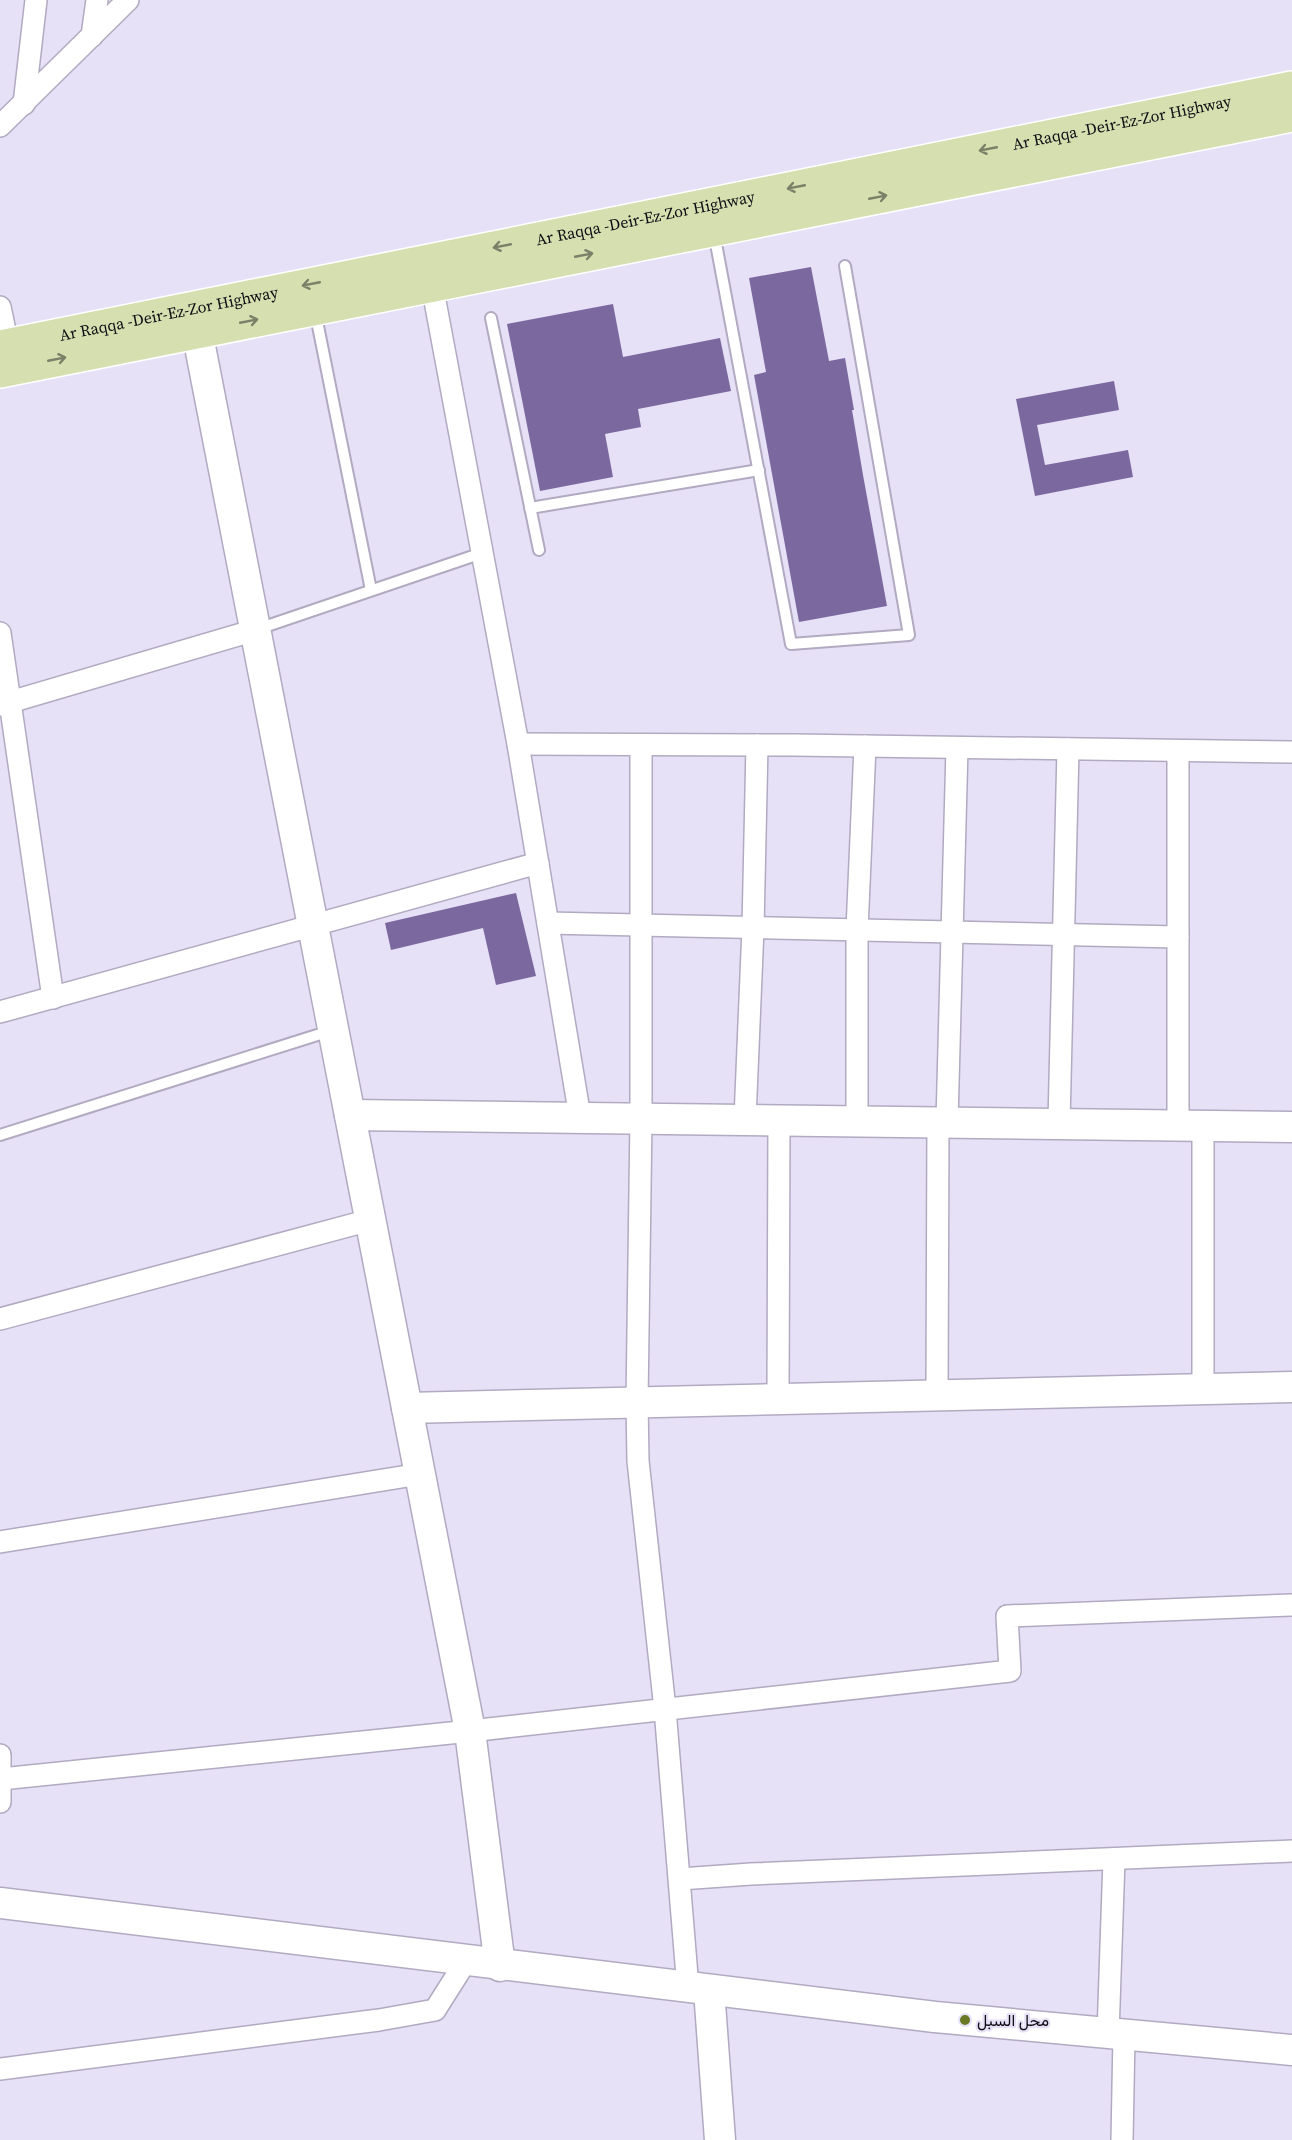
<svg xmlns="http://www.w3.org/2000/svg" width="1292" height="2140" viewBox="0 0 1292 2140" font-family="'Source Serif 4',Vazirmatn,serif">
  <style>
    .building { fill: #7b689f }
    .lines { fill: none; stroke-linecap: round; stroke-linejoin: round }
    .lane-casing { stroke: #b1aac0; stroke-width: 14 }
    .street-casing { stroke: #b1aac0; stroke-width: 24 }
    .secondary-casing { stroke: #b1aac0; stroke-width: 33 }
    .primary-casing { stroke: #fff; stroke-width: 36 }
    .lane { stroke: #fff; stroke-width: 10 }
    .street { stroke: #fff; stroke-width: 21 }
    .secondary { stroke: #fff; stroke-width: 30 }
    .primary { stroke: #d5dfb0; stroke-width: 33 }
    .oneway { stroke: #7c8069 }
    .poi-dot { fill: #697825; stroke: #e7e1f7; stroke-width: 2 }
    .labels { text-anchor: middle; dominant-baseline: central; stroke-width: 4.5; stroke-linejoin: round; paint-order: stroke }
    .street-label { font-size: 16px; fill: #0f0c13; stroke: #e7e1f7 }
    .poi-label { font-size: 16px; fill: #0f0c13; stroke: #e7e1f7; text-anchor: start }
  </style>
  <rect width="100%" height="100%" fill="#e7e1f7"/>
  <g class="building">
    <polygon points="811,267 829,361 845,358 854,410 852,410 863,475 887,606 799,622 754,375 766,372 749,278"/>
    <polygon points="613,304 623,357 720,338 731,391 638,409 641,427 605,434 613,477 540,491 507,324"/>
    <polygon points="1114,381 1119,410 1037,425 1045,465 1128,450 1133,477 1035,496 1016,399"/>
    <polygon points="516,893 536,976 496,985 483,928 391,950 385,923"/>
  </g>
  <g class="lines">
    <defs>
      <g id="lane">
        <polyline points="714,233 791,644 909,635 845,266"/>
        <polyline points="315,311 371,590"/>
        <polyline points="491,318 539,550"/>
        <polyline points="530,508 759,470"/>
        <polyline points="258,629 482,553"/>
        <polyline points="0,1135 330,1031"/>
      </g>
      <g id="street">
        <polyline points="92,36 97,0"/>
        <polyline points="24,104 36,0"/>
        <polyline points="0,126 128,0"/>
        <polyline points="432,285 518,744 580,1117"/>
        <polyline points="0,307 8,345"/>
        <polyline points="0,633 53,998"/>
        <polyline points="0,705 255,630"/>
        <polyline points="518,744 794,745 1292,752"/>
        <polyline points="641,745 641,1118 637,1402 638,1461 665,1709 688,1988"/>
        <polyline points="1178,752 1178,1124"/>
        <polyline points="548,923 1178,937"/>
        <polyline points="0,1012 538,863"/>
        <polyline points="745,1119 753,928 757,745"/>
        <polyline points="857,1120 857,930 865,746"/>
        <polyline points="947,1121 957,748"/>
        <polyline points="1059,1122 1068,749"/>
        <polyline points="0,1319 370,1220"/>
        <polyline points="1203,1389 1203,1124"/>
        <polyline points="937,1396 938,1121"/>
        <polyline points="778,1399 779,1119"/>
        <polyline points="0,1542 420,1474"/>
        <polyline points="0,1755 0,1802"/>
        <polyline points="1,1779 470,1731 1010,1671 1007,1616 1292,1605"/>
        <polyline points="680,1879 751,1874 1292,1851"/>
        <polyline points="1108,2034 1114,1859"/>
        <polyline points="0,2069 379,2020 435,2010 466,1961"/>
        <polyline points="1122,2140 1124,2036"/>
      </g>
      <g id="secondary">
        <polyline points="197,331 470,1731 500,1966"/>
        <polyline points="350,1115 1292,1127"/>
        <polyline points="407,1408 1292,1387"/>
        <polyline points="0,1903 935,2017 1292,2050"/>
        <polyline points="709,1990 720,2140"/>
      </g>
      <g id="primary">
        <path id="s1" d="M0,347L1292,88"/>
        <polyline points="0,371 1292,115"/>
      </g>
    </defs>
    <use href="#lane" class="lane-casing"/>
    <use href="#street" class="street-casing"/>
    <use href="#secondary" class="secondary-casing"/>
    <use href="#primary" class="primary-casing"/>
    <use href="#lane" class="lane"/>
    <use href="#street" class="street"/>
    <use href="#secondary" class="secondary"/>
    <use href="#primary" class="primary"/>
  </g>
  <defs><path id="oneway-shaft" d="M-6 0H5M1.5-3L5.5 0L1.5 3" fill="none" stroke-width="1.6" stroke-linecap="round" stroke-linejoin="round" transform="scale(1.5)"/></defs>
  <g class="oneway">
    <use href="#oneway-shaft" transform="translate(988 149) rotate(169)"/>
    <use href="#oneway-shaft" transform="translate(796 187) rotate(169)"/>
    <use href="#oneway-shaft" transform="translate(878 197) rotate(-11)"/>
    <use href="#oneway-shaft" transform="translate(502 246) rotate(169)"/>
    <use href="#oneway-shaft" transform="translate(584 255) rotate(-11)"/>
    <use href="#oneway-shaft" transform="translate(311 284) rotate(169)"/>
    <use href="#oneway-shaft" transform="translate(249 321) rotate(-11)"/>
    <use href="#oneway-shaft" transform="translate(57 359) rotate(-11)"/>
  </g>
  <circle class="poi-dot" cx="965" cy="2020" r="6"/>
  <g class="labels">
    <g class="street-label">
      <text stroke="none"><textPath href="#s1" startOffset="1144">Ar Raqqa -Deir-Ez-Zor Highway</textPath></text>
      <text stroke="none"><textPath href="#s1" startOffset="658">Ar Raqqa -Deir-Ez-Zor Highway</textPath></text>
      <text stroke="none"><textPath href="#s1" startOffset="172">Ar Raqqa -Deir-Ez-Zor Highway</textPath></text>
    </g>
    <g class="poi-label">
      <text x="977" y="2020">محل السبل</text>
    </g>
  </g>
</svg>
